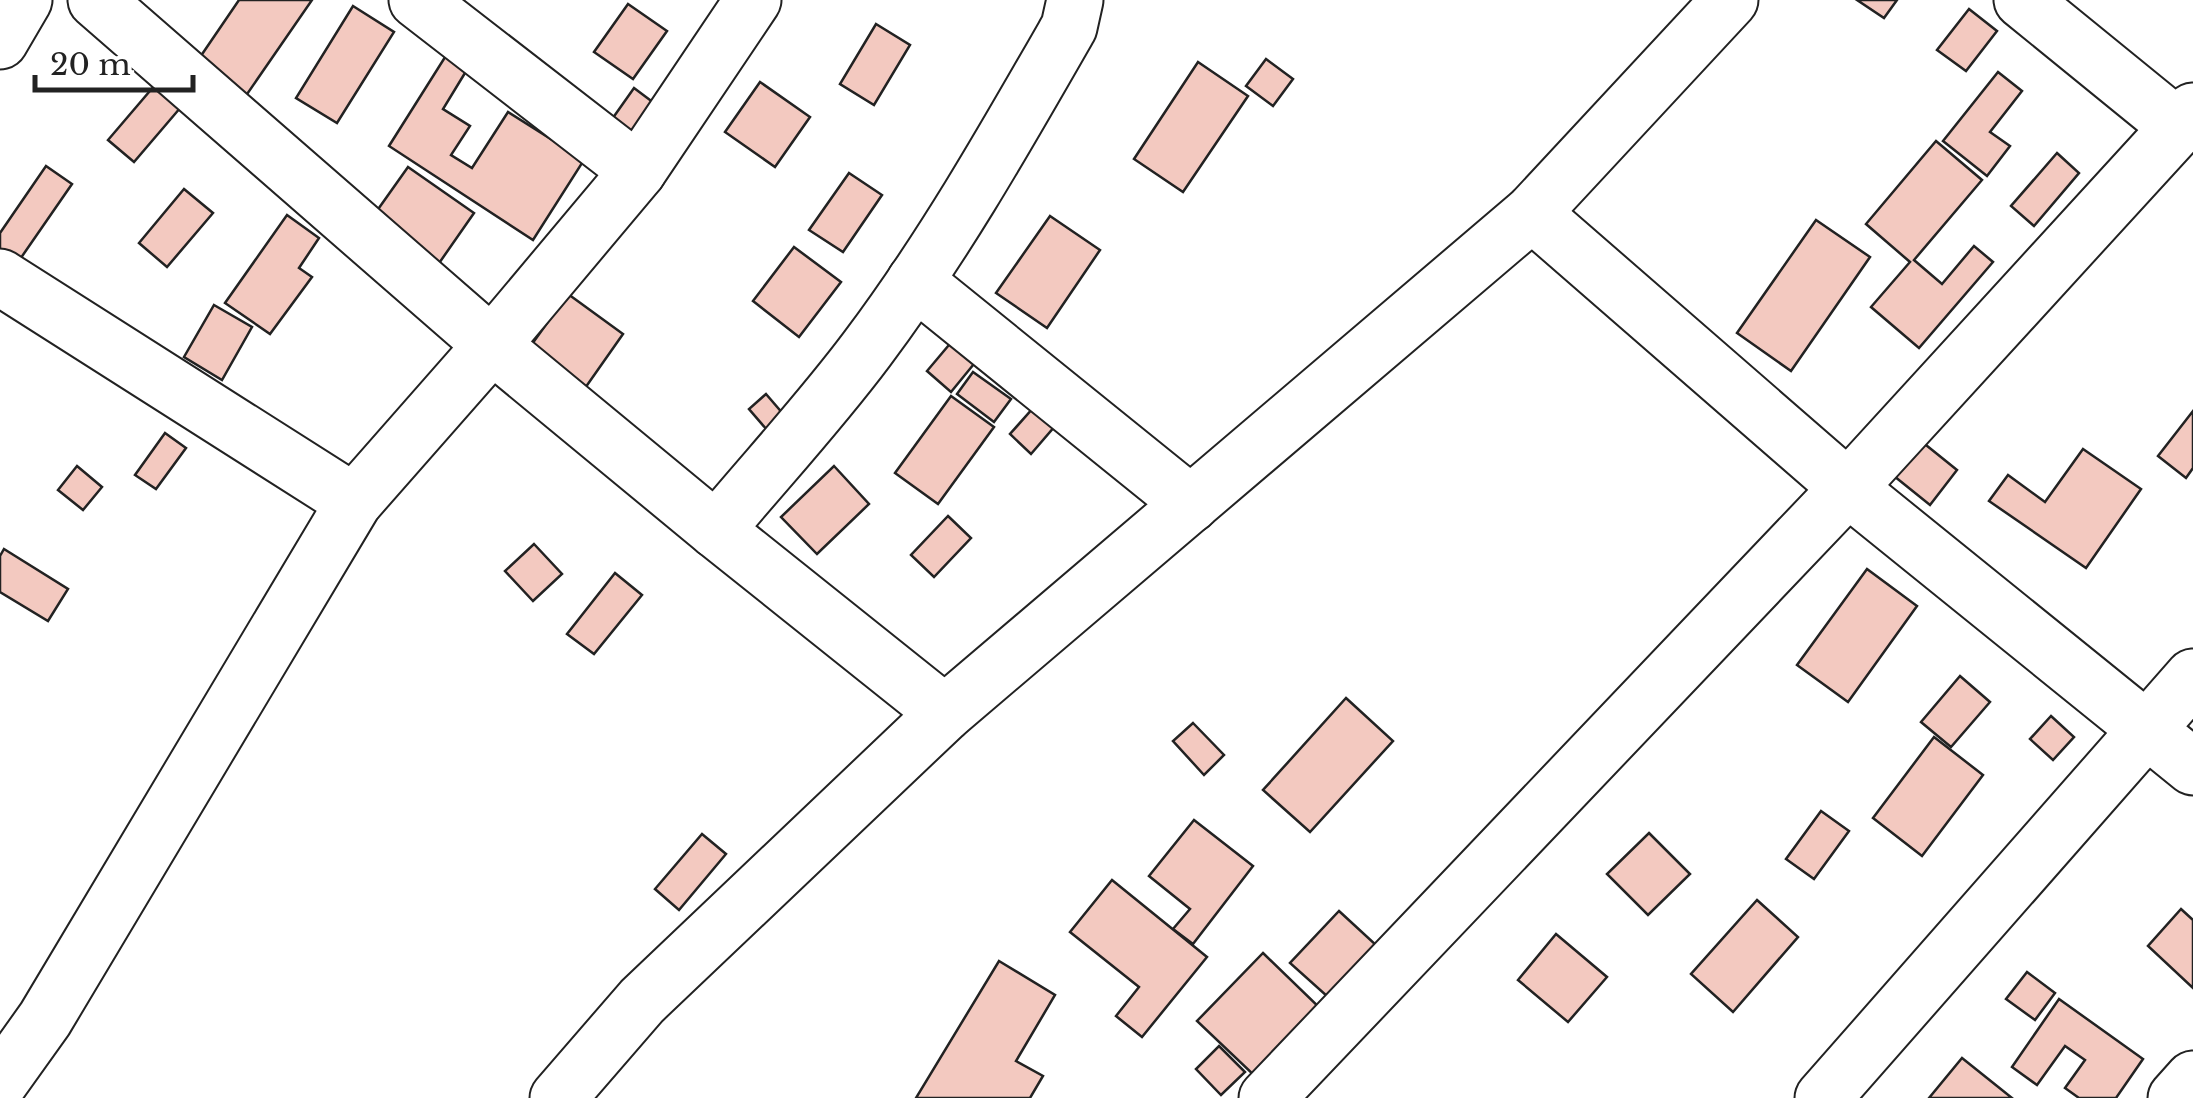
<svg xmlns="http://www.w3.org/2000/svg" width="2193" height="1098" viewBox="0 0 2193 1098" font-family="'Libre Baskerville',serif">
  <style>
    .building { fill: #f3c9c0; stroke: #222; stroke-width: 2.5 }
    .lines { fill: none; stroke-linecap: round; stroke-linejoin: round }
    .minor-casing { stroke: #222; stroke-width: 59 }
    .minor { stroke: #fff; stroke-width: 55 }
  </style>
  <rect width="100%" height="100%" fill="#fff"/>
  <g class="building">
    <polygon points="239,0 312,0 243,100 194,66"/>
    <polygon points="1857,0 1897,0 1884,18"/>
    <polygon points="628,4 667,31 633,79 594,52"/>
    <polygon points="353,6 394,32 337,123 296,98"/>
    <polygon points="1969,9 1997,31 1966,71 1937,50"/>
    <polygon points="876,24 910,45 874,105 840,84"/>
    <polygon points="447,54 468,68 443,109 470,126 451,155 472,168 508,112 584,160 533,240 389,146"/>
    <polygon points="1266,59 1293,79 1273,106 1246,86"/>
    <polygon points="1198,62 1248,96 1183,192 1134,159"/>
    <polygon points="1998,72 2022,91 1990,132 2010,146 1987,176 1943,141"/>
    <polygon points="760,82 810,117 775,167 725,132"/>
    <polygon points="155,85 181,107 134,162 108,140"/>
    <polygon points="634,88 658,106 634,140 610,122"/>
    <polygon points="1936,141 1982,180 1914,260 1942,284 1974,246 1993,262 1919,348 1871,307 1910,262 1866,224"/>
    <polygon points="2057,153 2079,173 2034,226 2011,206"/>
    <polygon points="46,166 72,184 16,265 0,254 0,233"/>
    <polygon points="408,167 474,213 435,269 369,222"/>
    <polygon points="849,173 882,195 843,252 809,230"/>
    <polygon points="184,189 213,213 167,267 139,243"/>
    <polygon points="287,215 319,238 299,268 312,277 270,334 225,303"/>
    <polygon points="1050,216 1100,250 1047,328 996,293"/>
    <polygon points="1816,220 1870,257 1791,371 1737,333"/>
    <polygon points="794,247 841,282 799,337 753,301"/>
    <polygon points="568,294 623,334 583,391 527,351"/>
    <polygon points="214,305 252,327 222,380 184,357"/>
    <polygon points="954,339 978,359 951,392 927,371"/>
    <polygon points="973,372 1011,399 994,422 957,394"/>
    <polygon points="766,394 790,422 773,437 749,409"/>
    <polygon points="951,396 994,427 938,504 895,473"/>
    <polygon points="1034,407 1055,426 1031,454 1010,434"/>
    <polygon points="2193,411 2193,468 2186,478 2158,456"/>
    <polygon points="165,433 186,448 156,489 135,475"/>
    <polygon points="1921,441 1957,470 1930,505 1894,476"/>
    <polygon points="2083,449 2141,489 2086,568 1989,501 2008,475 2045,502"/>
    <polygon points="77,466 102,487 83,510 58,490"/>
    <polygon points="834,466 869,504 817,554 781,517"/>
    <polygon points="948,516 971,538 934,577 911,555"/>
    <polygon points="534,544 562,574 533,601 505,571"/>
    <polygon points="4,549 68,589 48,621 0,592 0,556"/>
    <polygon points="1867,569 1917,606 1848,702 1797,665"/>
    <polygon points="615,573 642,595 594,654 567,634"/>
    <polygon points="1960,676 1990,702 1951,747 1921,722"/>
    <polygon points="1346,698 1393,741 1310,832 1263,790"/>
    <polygon points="2051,716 2074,737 2053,760 2030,739"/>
    <polygon points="1193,723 1224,755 1204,775 1173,741"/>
    <polygon points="1934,737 1983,775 1922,856 1873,818"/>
    <polygon points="1821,811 1849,831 1814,879 1786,859"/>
    <polygon points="1194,820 1253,866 1193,944 1173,929 1190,909 1149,876"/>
    <polygon points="1649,833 1690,874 1648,915 1607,874"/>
    <polygon points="702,834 726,854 679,910 655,889"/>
    <polygon points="1112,880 1207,957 1142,1037 1116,1016 1139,987 1070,932"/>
    <polygon points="1757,900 1798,937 1733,1012 1691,974"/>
    <polygon points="2181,909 2193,920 2193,988 2148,946"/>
    <polygon points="1339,911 1376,945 1328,997 1290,963"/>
    <polygon points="1556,934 1607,977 1568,1022 1518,980"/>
    <polygon points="1263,953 1323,1011 1258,1079 1197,1021"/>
    <polygon points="999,961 1055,995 1016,1061 1043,1076 1030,1098 916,1098"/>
    <polygon points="2027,972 2055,993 2035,1020 2006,999"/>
    <polygon points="2059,999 2143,1059 2116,1098 2079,1098 2065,1088 2085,1060 2065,1046 2037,1085 2012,1067"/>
    <polygon points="1219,1046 1245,1072 1221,1095 1196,1069"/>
    <polygon points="1962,1058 2012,1098 1929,1098"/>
  </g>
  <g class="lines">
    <defs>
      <g id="minor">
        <polyline points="96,0 492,345 716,530 945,713"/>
        <polyline points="417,0 638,171"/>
        <polyline points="2022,0 2178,127"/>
        <polyline points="0,41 24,0"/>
        <polyline points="1532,213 1848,488 2193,767"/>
        <polyline points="0,277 354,502"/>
        <polyline points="915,281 1191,504"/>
        <path d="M716,530C766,470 820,412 867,349C943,248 1006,137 1069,27L1075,0"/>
        <polyline points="0,1082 45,1019 354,502 492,345 638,171 753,0"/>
        <polyline points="558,1098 642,1001 945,713 1532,213 1730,0"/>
        <polyline points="1267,1098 1848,488 2193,111"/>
        <polyline points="1823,1098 2193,677"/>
        <polyline points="2176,1098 2193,1079"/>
      </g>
    </defs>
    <use href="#minor" class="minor-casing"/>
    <use href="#minor" class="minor"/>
  </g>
  <path d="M35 75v15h158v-15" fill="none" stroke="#222222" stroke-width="5"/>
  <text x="50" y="75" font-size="30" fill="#222222" stroke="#ffffff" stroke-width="8" paint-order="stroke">20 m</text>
</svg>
